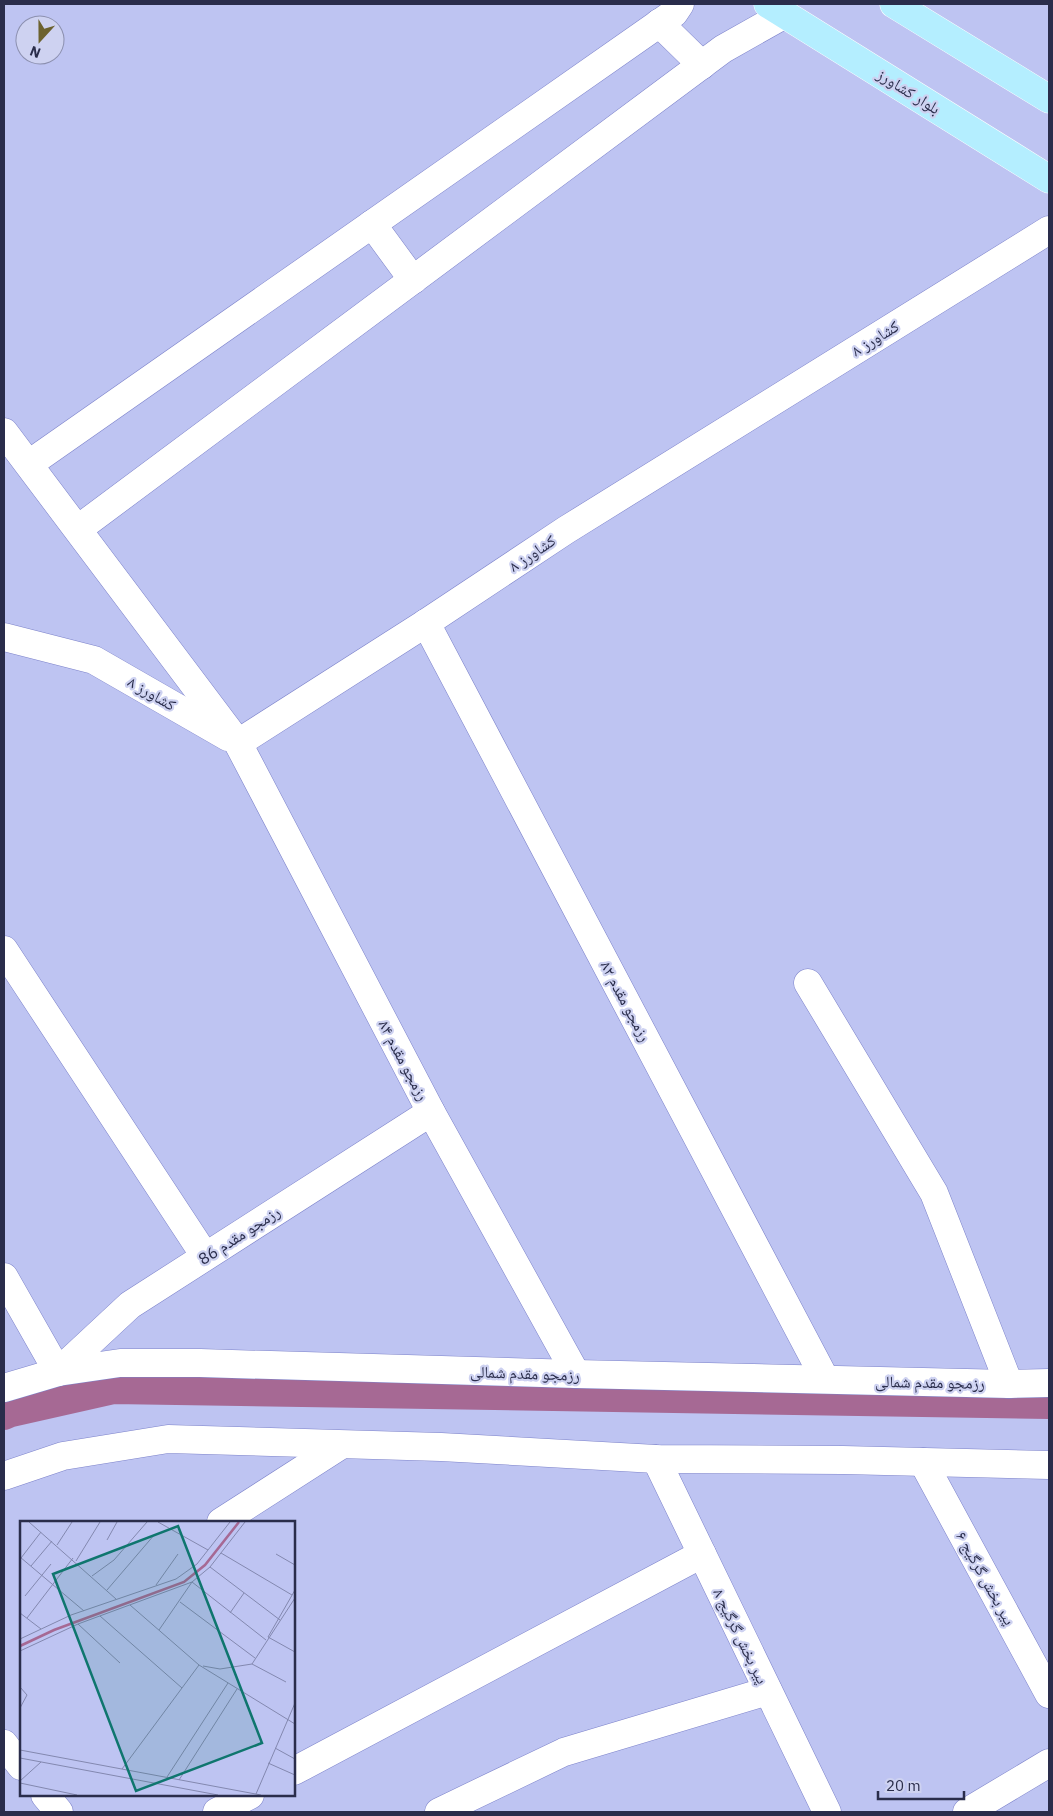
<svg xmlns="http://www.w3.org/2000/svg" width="1053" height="1816" viewBox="0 0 1053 1816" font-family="'IBM Plex Sans','Noto Naskh Arabic',sans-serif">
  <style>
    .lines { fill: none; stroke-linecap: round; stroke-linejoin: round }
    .canal { stroke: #a66994; stroke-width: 30 }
    .minor-casing { stroke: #7c82ca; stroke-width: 29 }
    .major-casing { stroke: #fff; stroke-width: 29 }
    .minor { stroke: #fff; stroke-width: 28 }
    .major { stroke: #b4eeff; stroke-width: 28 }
    .labels { text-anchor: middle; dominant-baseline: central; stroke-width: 4.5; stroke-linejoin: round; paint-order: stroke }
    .street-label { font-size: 16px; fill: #2a2d4b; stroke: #ced2f1 }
    .inset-river { fill: none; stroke: #a66994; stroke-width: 2.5 }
    .inset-road { fill: none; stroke: #8388af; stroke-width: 1 }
    .view { fill: #0f766e; fill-opacity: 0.15; stroke: #0f766e; stroke-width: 2.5 }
    .inset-edge { fill: none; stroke: #2a2d4b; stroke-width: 2.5 }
  </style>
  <rect width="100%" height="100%" fill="#bec4f2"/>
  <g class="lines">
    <polyline class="canal" points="4,1415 11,1412 113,1389 1049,1404"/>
    <defs>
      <g id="minor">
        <polyline points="659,23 702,65"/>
        <polyline points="372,224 413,280"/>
        <polyline points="4,432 238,743 431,1112 576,1374"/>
        <polyline points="29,464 674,13 680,4"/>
        <polyline points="78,529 723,49 785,14"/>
        <polyline points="426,623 825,1379"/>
        <polyline points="4,637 94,660 228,737"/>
        <polyline points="238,743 426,623 566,530 1049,230"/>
        <polyline points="4,950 205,1256"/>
        <polyline points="808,983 934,1193 1009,1384"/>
        <polyline points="4,1277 58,1372 130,1305 431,1112"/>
        <polyline points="4,1388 58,1372 120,1363 200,1363 576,1374 1009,1384 1049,1383"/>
        <polyline points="656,1459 827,1812"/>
        <polyline points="923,1462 1049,1694"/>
        <polyline points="4,1476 63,1456 168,1439 441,1447 656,1459 843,1460 1049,1465"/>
        <polyline points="221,1522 341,1445"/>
        <polyline points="4,1744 21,1766"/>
        <polyline points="294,1771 702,1554"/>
        <polyline points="45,1795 59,1812"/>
        <polyline points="217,1812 250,1795"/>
        <polyline points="439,1812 564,1752 768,1691"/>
        <polyline points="967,1812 1049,1763"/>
      </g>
      <g id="major">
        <polyline points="768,4 1049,179"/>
        <polyline points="894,4 1049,99"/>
      </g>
    </defs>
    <use href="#minor" class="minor-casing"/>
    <use href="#major" class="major-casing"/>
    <use href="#minor" class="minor"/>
    <use href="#major" class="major"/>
  </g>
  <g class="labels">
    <g class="street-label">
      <text transform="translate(909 91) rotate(32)">بلوار کشاورز</text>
      <text transform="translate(875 338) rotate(-32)">کشاورز ۸</text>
      <text transform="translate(532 553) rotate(-34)">کشاورز ۸</text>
      <text transform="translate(152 693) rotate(30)">کشاورز ۸</text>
      <text transform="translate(626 1001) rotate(62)">رزمجو مقدم ۸۲</text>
      <text transform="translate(404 1060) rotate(62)">رزمجو مقدم ۸۴</text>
      <text transform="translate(239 1235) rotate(-33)">رزمجو مقدم 86</text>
      <text transform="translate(525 1373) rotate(2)">رزمجو مقدم شمالی</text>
      <text transform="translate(930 1382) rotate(1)">رزمجو مقدم شمالی</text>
      <text transform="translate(986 1578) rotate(61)">پیر بخش گرگیج ۶</text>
      <text transform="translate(741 1636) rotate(64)">پیر بخش گرگیج ۸</text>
    </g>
  </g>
  <g transform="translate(20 1521)">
    <rect width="275" height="275" fill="#bec4f2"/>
    <path class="inset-river" d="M0,125L34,109L164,61L185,44L219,1"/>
    <path class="inset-road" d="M9,1L96,78M138,1L188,29M87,19L97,1M37,24L52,1M201,32L272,74M256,33L275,44M0,36L64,90M1,37L21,11M56,40L80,1M11,45L32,20M190,46L260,99M72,55L94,39L127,1M136,64L158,33M87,69L135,13M5,75L31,43M160,81L235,137M110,84L179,144L275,203M0,92L21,108M210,92L224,72M80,95L162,167M7,97L53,37M58,103L100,142M139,109L172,61L246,119M248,116L275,69M248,116L275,131M0,118L51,94L156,58L177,43L210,1M0,130L58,103L172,61L190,46L225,1M232,143L266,161M183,145L200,148L232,143L275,77M0,166L7,174L0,187M255,227L275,238M0,229L241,274M0,237L198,274M248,242L275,254M102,248L179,144M147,256L208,162M159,259L217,168M0,260L21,241M0,262L57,274M236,273L275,182"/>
    <path class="view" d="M158,5L242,222L116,270L33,53Z"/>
    <rect width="275" height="275" class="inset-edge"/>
  </g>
  <rect width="1053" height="1816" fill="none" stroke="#2a2d4b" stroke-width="10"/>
  <g transform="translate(40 40) rotate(201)"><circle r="24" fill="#ced2f1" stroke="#8c90af"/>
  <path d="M0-4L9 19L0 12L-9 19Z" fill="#6c622f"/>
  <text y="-8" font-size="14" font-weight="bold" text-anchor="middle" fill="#2a2d4b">N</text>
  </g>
  <path d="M878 1791v8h86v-8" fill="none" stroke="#2a2d4b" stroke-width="2.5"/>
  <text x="886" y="1791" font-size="15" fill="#2a2d4b" stroke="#ced2f1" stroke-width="4" paint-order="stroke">20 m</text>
</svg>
